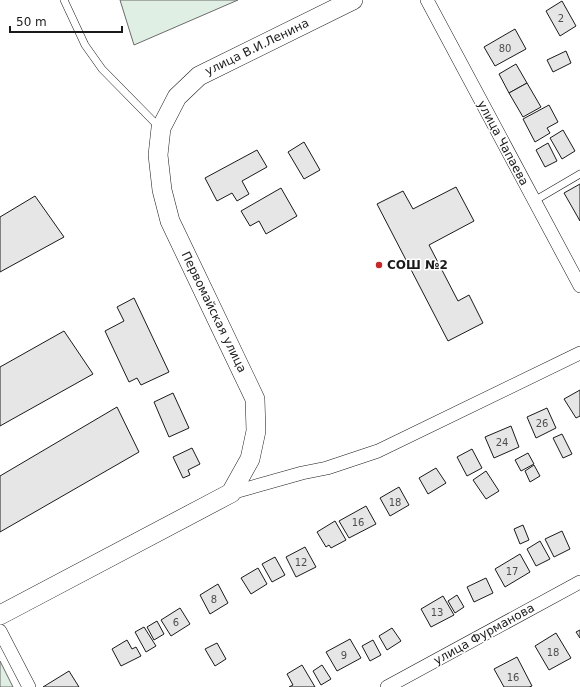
<svg xmlns="http://www.w3.org/2000/svg" width="580" height="687" viewBox="0 0 580 687" font-family="'DejaVu Sans',sans-serif">
  <style>
    .green { fill: #e0efe3; stroke: #6a6a6a }
    .building { fill: #e6e6e6; stroke: #1a1a1a }
    .lines { fill: none; stroke-linecap: round; stroke-linejoin: round }
    .service-casing { stroke: #1a1a1a; stroke-width: 8 }
    .minor-casing { stroke: #1a1a1a; stroke-width: 14 }
    .secondary-casing { stroke: #1a1a1a; stroke-width: 20 }
    .service { stroke: #fff; stroke-width: 7 }
    .minor { stroke: #fff; stroke-width: 13 }
    .secondary { stroke: #fff; stroke-width: 19 }
    .poi-dot { fill: #c62828; stroke: #fff; stroke-width: 1.5 }
    .labels { text-anchor: middle; dominant-baseline: central; stroke-width: 3; stroke-linejoin: round; paint-order: stroke }
    .number-label { font-size: 10px; fill: #4d4d4d }
    .street-label { font-size: 12px; fill: #1a1a1a; stroke: #fff }
    .poi-label { font-size: 12px; font-weight: bold; fill: #1a1a1a; stroke: #fff; text-anchor: start }
  </style>
  <rect width="100%" height="100%" fill="#fff"/>
  <g class="green">
    <polygon points="120,0 238,0 134,45"/>
    <polygon points="0,661 13,687 0,687"/>
  </g>
  <g class="building">
    <polygon points="562,1 576,26 560,36 546,11"/>
    <polygon points="515,29 526,49 495,66 484,47"/>
    <polygon points="566,51 571,63 553,72 547,60"/>
    <polygon points="516,64 527,83 509,93 499,74"/>
    <polygon points="527,83 541,107 523,117 509,93"/>
    <polygon points="549,105 558,122 547,128 550,133 535,142 523,119"/>
    <polygon points="563,130 575,151 562,159 550,138"/>
    <polygon points="304,142 320,170 304,179 288,152"/>
    <polygon points="548,143 557,161 545,167 536,150"/>
    <polygon points="257,150 267,167 242,181 249,194 237,201 232,193 217,201 205,178"/>
    <polygon points="580,184 580,221 564,193"/>
    <polygon points="456,187 474,221 429,245 458,301 469,295 483,323 448,341 377,204 403,191 413,209"/>
    <polygon points="281,188 297,216 266,234 259,221 250,226 241,211"/>
    <polygon points="35,196 64,237 0,272 0,217"/>
    <polygon points="134,298 169,372 141,385 137,378 129,382 105,331 124,321 117,307"/>
    <polygon points="64,331 93,374 0,426 0,367"/>
    <polygon points="580,390 580,416 576,418 564,399"/>
    <polygon points="173,393 189,428 169,437 154,402"/>
    <polygon points="117,407 139,452 0,532 0,476"/>
    <polygon points="547,408 556,428 536,438 527,417"/>
    <polygon points="511,426 519,447 494,458 485,437"/>
    <polygon points="562,434 572,454 563,458 553,438"/>
    <polygon points="192,448 200,464 188,470 190,475 183,478 173,457"/>
    <polygon points="472,449 482,468 467,476 457,457"/>
    <polygon points="528,453 534,464 521,471 515,460"/>
    <polygon points="534,465 540,476 530,482 525,471"/>
    <polygon points="436,468 446,483 428,494 419,478"/>
    <polygon points="486,471 499,491 486,499 473,480"/>
    <polygon points="399,487 409,505 390,516 380,498"/>
    <polygon points="366,506 376,524 349,538 339,521"/>
    <polygon points="335,521 346,540 331,548 329,545 326,547 317,532"/>
    <polygon points="523,525 529,540 520,544 514,529"/>
    <polygon points="562,531 570,549 554,557 545,539"/>
    <polygon points="540,541 550,559 536,566 527,549"/>
    <polygon points="305,547 316,567 296,577 286,557"/>
    <polygon points="520,554 530,572 505,587 495,569"/>
    <polygon points="275,557 285,575 272,582 262,564"/>
    <polygon points="258,568 267,584 251,594 241,578"/>
    <polygon points="486,578 493,593 474,602 467,587"/>
    <polygon points="218,584 228,603 210,614 200,595"/>
    <polygon points="457,595 464,607 455,613 448,601"/>
    <polygon points="443,596 454,615 431,627 421,609"/>
    <polygon points="180,608 190,624 171,636 161,620"/>
    <polygon points="157,621 164,634 154,640 147,627"/>
    <polygon points="144,627 156,646 146,652 135,632"/>
    <polygon points="392,628 401,641 387,650 379,636"/>
    <polygon points="580,630 580,638 576,632"/>
    <polygon points="556,633 571,658 549,670 535,646"/>
    <polygon points="350,639 361,658 337,671 326,652"/>
    <polygon points="127,640 132,649 136,647 141,656 121,666 112,649"/>
    <polygon points="373,640 381,655 370,661 362,646"/>
    <polygon points="217,643 226,659 215,666 205,649"/>
    <polygon points="517,657 532,686 529,687 504,687 494,669"/>
    <polygon points="302,665 315,687 289,687 293,685 287,674"/>
    <polygon points="322,665 331,679 321,685 313,671"/>
    <polygon points="69,671 79,687 43,687"/>
  </g>
  <g class="lines">
    <defs>
      <g id="service">
        <polyline points="64,0 85,45 102,69 160,128"/>
        <polyline points="534,201 580,174"/>
      </g>
      <g id="minor">
        <polyline points="427,0 580,286"/>
        <polyline points="231,493 302,473 327,468 378,451 580,353"/>
        <polyline points="0,631 29,687"/>
        <polyline points="387,687 580,582"/>
      </g>
      <polyline id="secondary" points="0,615 231,493 250,459 256,431 255,399 170,221 162,190 158,155 161,128 177,97 199,76 353,0"/>
    </defs>
    <use href="#service" class="service-casing"/>
    <use href="#minor" class="minor-casing"/>
    <use href="#secondary" class="secondary-casing"/>
    <use href="#service" class="service"/>
    <use href="#minor" class="minor"/>
    <use href="#secondary" class="secondary"/>
  </g>
  <circle class="poi-dot" cx="379" cy="265" r="4"/>
  <g class="labels">
    <g class="number-label">
      <text x="561" y="18">2</text>
      <text x="505" y="48">80</text>
      <text x="542" y="423">26</text>
      <text x="502" y="442">24</text>
      <text x="395" y="502">18</text>
      <text x="358" y="522">16</text>
      <text x="301" y="562">12</text>
      <text x="512" y="571">17</text>
      <text x="214" y="599">8</text>
      <text x="437" y="612">13</text>
      <text x="176" y="622">6</text>
      <text x="553" y="652">18</text>
      <text x="344" y="655">9</text>
      <text x="513" y="677">16</text>
    </g>
    <g class="street-label">
      <text transform="translate(257 47) rotate(-26)">улица В.И.Ленина</text>
      <text transform="translate(503 143) rotate(62)">улица Чапаева</text>
      <text transform="translate(214 312) rotate(64)">Первомайская улица</text>
      <text transform="translate(484 634) rotate(-29)">улица Фурманова</text>
    </g>
    <g class="poi-label">
      <text x="387" y="265">СОШ №2</text>
    </g>
  </g>
  <path d="M10 26v6h112v-6" fill="none" stroke="#1a1a1a" stroke-width="2"/>
  <text x="16" y="26" font-size="12" fill="#1a1a1a" stroke="#ffffff" stroke-width="3" paint-order="stroke">50 m</text>
</svg>
